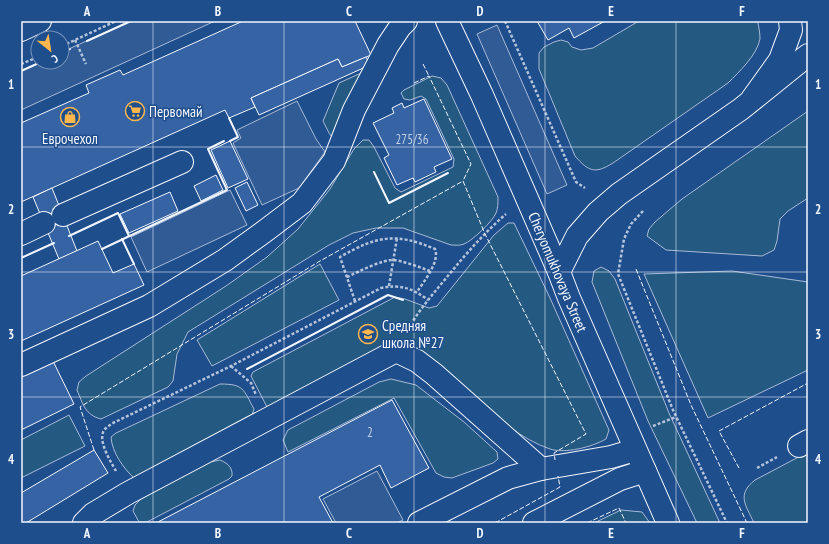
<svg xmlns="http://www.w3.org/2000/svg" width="829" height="544" viewBox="0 0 829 544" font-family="'PT Sans Narrow',sans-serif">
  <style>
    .green { fill: #245a82; stroke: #a8bbd7 }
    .parking { fill: #305b95; stroke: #a8bbd7 }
    .building { fill: #3563a3; stroke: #f2f6ff }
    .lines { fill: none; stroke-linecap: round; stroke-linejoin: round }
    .minor-casing { stroke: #f2f6ff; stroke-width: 24 }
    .major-casing { stroke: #f2f6ff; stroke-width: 24 }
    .highway-casing { stroke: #f2f6ff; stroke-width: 24 }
    .path { stroke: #b3c4dc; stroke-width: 2.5; stroke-dasharray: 3 2; stroke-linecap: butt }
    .minor { stroke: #1f4e8c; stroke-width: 22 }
    .major { stroke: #1f4e8c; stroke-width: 22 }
    .highway { stroke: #1f4e8c; stroke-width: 22 }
    .fence { stroke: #f2f6ff; stroke-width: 1; stroke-dasharray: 5 2; stroke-linecap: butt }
    .wall { stroke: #f2f6ff; stroke-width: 2 }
    .grid { fill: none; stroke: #f2f6ff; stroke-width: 1; stroke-opacity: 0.55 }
    .labels { text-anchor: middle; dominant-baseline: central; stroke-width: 3; stroke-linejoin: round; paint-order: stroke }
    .number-label { font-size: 13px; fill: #c3d1e8 }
    .poi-label { font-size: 15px; fill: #f2f6ff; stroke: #1f4e8c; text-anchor: start }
    .street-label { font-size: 15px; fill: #f2f6ff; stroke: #1f4e8c }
    .neatline { fill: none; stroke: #f2f6ff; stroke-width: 1.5 }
    .grid-label { font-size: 13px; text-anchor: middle; font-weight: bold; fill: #f2f6ff }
  </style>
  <rect width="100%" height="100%" fill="#1f4e8c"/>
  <g class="green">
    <path d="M639,21H756L758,23C759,28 760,34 760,39C757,55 739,72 728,83L613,163C595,174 589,172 575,156L539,69V53L544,47L554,42L561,40L568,42L572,47L581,50L593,48Z"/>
    <polygon points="370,69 334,140 329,133 323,121 339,83"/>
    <path d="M432,76L441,78L447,85L498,197C498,203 498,208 496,213C493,221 472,241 464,244C459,246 455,245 451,245L403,228H376L353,233L329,245L188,332L177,354L173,381L168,387L101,419C85,415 83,404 77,390L79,382L86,376L226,286L267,257L298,229L330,189L354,149L363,140H369L374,147L395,188L401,192L453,167L454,159L426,99L421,96L410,100L404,99L401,93L404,90Z"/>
    <polygon points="808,111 808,198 788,211 780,219 777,241 774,250 762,256 666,250 647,236 649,229 655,222 682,199"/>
    <path d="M508,223H514L550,298L609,430L606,439C592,447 565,454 550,449C521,439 499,419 476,400C455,383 435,366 414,349L271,408L267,407L251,376L253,372L395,297L405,299L429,308L437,306L494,235Z"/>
    <polygon points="320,264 339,300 212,366 197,340"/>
    <polygon points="601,267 609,271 615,279 669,413 720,523 697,523 648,421 592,282 594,271"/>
    <polygon points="732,271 808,282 808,370 708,418 644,274"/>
    <polygon points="391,379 416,385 464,422 497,452 498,459 493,463 452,478 444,477 436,473 394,398 288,452 283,440 288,430 379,382"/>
    <path d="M220,384C244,384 243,389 254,409L252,415L134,478C123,468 112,452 111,437L116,433Z"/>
    <polygon points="69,415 85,446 21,478 21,440"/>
    <path d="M808,452V523H754C746,505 736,495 755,480Z"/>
    <path d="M220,460C227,463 233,467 232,476L229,479L147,522H139L133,511L135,505L141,499L210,462Z"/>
    <polygon points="621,510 642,512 650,523 594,523"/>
  </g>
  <g class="parking">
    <polygon points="131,21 215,21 21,110 21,71 41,62 62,62 62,52"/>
    <polygon points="497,25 567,185 547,194 477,34"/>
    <polygon points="297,101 316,139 325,152 299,188 262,205 233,143 241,138 237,130"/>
    <polygon points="230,190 247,225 147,272 131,237"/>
    <polygon points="377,471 403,520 397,523 336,523 323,499"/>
  </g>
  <g class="building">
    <polygon points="243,21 355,21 371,55 342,67 338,59 251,98 255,107 229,118 225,110 21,202 21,123 89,93 86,85 120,70 123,75"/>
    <polygon points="537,21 605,21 574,38 569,28 548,40"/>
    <polygon points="366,57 370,65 259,115 251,98 338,59 342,67"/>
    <polygon points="424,99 452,159 434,167 436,172 415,182 413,178 397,185 384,158 389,155 373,123 394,113 392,108 402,103 404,108"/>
    <polygon points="230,141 248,179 228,188 211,150"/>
    <polygon points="216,175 223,190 201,201 194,186"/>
    <polygon points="247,182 258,205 246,211 235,188"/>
    <polygon points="52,188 77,251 59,259 33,197"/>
    <polygon points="170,192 178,211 129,233 120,214"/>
    <polygon points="98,241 113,273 134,264 144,285 21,341 21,276"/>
    <polygon points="53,361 74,404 21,430 21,377"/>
    <polygon points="392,400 429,468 391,488 380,465 319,497 333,523 156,523"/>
    <polygon points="94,450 108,473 26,523 21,523 21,493"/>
  </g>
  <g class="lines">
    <defs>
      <g id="minor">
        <polyline points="447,21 482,95 559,272"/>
        <polyline points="63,215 182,162"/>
        <polyline points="21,234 44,223"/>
        <polyline points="21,365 149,306 225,260 265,231 302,203 334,161 354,110 388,45 400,27 406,21"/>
        <polyline points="799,446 808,441"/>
        <polyline points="84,523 93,514 128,493 396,351 417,361 434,374 541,469"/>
        <polyline points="419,523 508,478 541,469 611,457 635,450"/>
        <polyline points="534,523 620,479 645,471"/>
      </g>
      <polyline id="major" points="668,523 569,298 559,272 577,236 598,212 619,194 741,109 808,55"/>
      <g id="highway">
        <polyline points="21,30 40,21"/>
        <polyline points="752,99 780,60 791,30 790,21"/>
      </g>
    </defs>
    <use href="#minor" class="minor-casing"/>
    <use href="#major" class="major-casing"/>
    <use href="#highway" class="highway-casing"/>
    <g class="path">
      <polyline points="505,21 576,182 585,188"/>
      <polyline points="75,40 86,64"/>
      <polyline points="62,46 116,21"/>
      <polyline points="21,64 38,57"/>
      <polyline points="643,211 631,224 624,239 618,274 673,410 727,523"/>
      <path d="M347,277C358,272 383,259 394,260C407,262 419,267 430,271"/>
      <polyline points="389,286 397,238"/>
      <path d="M355,301L340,257C377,236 395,232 435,249C440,262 424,281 417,292"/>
      <path d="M408,329C419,310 433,294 447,277C465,255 484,233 506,214"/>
      <polyline points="231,366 251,383 256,395"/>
      <polyline points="653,426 676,417"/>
      <polyline points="757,468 777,457"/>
      <path d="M116,471C111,462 96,439 105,429C107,427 110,425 113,423L231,366L381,288C400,284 412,288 428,300"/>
    </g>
    <use href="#minor" class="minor"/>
    <use href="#major" class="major"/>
    <use href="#highway" class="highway"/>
    <g class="fence">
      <polyline points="423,64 429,76"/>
      <polyline points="414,83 429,76 471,164 463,181"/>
      <polyline points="636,269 691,405 747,523"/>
      <polyline points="94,450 80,407 320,261 463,181 485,234 586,434 554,453 555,460"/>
      <polyline points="739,468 719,431 808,383"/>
      <polyline points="495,523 560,487 558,476"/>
      <polyline points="587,523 619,508 626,523"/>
    </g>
    <g class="wall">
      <polyline points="87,41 131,21"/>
      <polyline points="62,52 70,49"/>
      <polyline points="21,71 41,62"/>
      <polyline points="229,118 238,137 230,141"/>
      <polyline points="374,172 389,203 448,173"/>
      <polyline points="69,236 118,213 129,236"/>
      <polyline points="122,239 134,264"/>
      <polyline points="102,249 227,190 208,149 224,141"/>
      <polyline points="21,258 54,243"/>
      <polyline points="247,369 388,295 403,300"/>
    </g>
  </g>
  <path class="grid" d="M153,21V523M284,21V523M414,21V523M545,21V523M676,21V523M21,147H808M21,272H808M21,397H808"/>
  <defs>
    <symbol id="supermarket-ring" viewBox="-11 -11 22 22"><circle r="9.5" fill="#1f4e8c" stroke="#ffb74d" stroke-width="1.5"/><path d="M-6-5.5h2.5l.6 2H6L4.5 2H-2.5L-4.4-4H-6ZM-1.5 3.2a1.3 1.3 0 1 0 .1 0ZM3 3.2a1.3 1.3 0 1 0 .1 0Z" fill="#ffb74d"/></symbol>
    <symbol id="shop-ring" viewBox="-11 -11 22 22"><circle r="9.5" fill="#1f4e8c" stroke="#ffb74d" stroke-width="1.5"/><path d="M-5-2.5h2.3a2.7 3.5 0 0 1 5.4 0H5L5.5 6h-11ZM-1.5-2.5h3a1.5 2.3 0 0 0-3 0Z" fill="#ffb74d"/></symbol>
    <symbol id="school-ring" viewBox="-11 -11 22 22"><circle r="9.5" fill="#1f4e8c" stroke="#ffb74d" stroke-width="1.5"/><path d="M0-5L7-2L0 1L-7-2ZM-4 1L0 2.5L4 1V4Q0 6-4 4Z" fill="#ffb74d"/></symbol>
  </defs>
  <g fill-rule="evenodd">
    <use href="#supermarket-ring" x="124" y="100" width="22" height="22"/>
    <use href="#shop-ring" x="59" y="106" width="22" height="22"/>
    <use href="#school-ring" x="357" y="323" width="22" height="22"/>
  </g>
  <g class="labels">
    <g class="number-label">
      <text x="412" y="139">275/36</text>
      <text x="370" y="432">2</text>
    </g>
    <g class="poi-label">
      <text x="149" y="111">Первомай</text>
      <text x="70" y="138" text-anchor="middle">Еврочехол</text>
      <text x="382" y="325">Средняя<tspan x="382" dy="17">школа №27</tspan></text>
    </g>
    <g class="street-label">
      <text transform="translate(558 272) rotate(67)">Cheryomukhovaya Street</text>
    </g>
  </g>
  <rect width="829" height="544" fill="none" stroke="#1f4e8c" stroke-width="44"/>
  <g transform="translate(50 50) rotate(150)"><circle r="19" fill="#1f4e8c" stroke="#7391ba"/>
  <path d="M0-3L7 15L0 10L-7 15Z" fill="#ffb74d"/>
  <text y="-6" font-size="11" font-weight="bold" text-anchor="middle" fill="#f2f6ff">С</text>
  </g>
  <rect x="22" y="22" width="785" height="500" class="neatline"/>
  <g class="grid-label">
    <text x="87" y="16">A</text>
    <text x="218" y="16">B</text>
    <text x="349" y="16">C</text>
    <text x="480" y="16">D</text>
    <text x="611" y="16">E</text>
    <text x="742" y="16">F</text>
    <text x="11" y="89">1</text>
    <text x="818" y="89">1</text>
    <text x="11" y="214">2</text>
    <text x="818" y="214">2</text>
    <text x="11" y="339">3</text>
    <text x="818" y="339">3</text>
    <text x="11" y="464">4</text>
    <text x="818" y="464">4</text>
    <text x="87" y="538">A</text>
    <text x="218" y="538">B</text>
    <text x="349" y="538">C</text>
    <text x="480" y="538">D</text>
    <text x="611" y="538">E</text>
    <text x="742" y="538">F</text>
  </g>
</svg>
